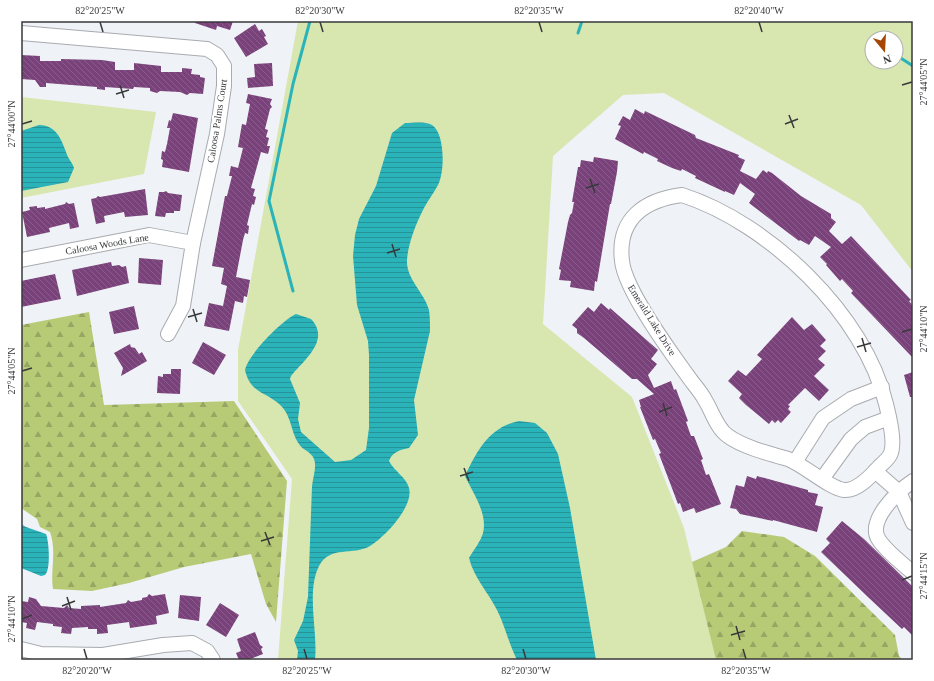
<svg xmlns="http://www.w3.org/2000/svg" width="934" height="681" viewBox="0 0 934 681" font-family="'Times New Roman',serif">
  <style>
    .green { fill: #d8e6b0; fill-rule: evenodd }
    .forest { fill: url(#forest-firs) }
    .water { fill: url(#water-rules) }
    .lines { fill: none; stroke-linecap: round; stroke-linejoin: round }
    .stream { stroke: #2ab3b9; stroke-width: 3 }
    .building { fill: url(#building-back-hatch) }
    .minor-casing { stroke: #a8abaf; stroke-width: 16 }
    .minor { stroke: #fff; stroke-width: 14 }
    .ticks { fill: none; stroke: #38393b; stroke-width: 1.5 }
    .labels { text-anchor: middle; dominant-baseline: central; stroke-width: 4; stroke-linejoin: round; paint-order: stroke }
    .street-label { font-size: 10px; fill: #38393b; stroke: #fff }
    .neatline { fill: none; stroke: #38393b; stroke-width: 1.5 }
    .ticks-label { font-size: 10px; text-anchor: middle; fill: #38393b }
  </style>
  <defs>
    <pattern id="forest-firs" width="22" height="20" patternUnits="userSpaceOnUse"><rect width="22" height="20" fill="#b7cb77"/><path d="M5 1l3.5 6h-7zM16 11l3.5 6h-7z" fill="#96a663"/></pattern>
    <pattern id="water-rules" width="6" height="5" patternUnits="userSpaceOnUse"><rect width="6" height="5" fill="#2ab3b9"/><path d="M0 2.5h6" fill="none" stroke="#259398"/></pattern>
    <pattern id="building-back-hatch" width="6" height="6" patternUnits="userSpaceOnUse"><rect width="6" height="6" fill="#7a427b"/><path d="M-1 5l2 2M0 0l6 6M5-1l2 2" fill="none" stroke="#895c8a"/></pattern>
  </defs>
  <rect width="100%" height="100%" fill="#eff2f6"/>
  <g class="green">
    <path d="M298,21H913V272L861,205L664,93L623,95L553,156L543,324L632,397L684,528L716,660H278L292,479L238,401V350ZM872,38H896V62H872Z"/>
    <polygon points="21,97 156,112 144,174 21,198"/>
  </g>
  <g class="forest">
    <path d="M89,312L104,405L234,401L287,481L276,622L266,604L251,554L184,567L129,583L92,591L53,589C50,571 57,551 50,532L40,527L37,519L21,508V325Z"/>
    <polygon points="742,531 784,537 815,556 895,635 899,656 903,660 716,660 692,562 726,547"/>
  </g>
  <g class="water">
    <path d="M405,123C413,123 425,121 432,125C445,133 445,172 438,185C434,193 428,200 424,208C416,223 408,244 407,260C406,279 424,292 429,310C430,317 430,324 430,331L414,400L418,435L409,448C400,450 392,452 389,461C394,471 406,477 409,488C414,506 385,537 370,546C353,556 330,545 319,566C306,592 318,631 315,660H297L298,651L294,640L303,621L308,597L312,486C313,477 317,467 314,459C311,451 302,450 299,444C290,431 292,414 278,403C263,391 250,392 245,370C248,355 281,321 296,314L311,319C331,340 304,360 291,376L290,379L300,403L298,419L301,432L335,462L351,460L366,450L369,428V355L368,341L357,305L353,256L355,235L359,219L376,186L392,133Z"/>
    <path d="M39,125C58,125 62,142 68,157C70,161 73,164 74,168L68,182L21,191V131Z"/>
    <path d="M519,421L535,423L547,433L558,454L570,508L596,660H517C509,644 505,626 497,610C488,592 474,578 469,558C473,551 481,541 483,533C488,514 473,493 465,476C477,451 489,427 519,421Z"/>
    <path d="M21,524L26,527L46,534C49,541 51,570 45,575L41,576L21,568Z"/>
  </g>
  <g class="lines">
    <g class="stream">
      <polyline points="578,33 582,21"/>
      <polyline points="896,55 913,66"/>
      <polyline points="293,291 269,201 293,84 310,21"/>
    </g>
  </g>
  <g class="building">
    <polygon points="195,21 233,21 230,30 217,26 216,30 195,23"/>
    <polygon points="255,24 259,31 262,29 266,36 264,37 268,44 246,57 234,38"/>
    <polygon points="21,55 40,56 40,61 61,61 61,59 102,60 115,62 115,70 134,70 134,63 161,66 161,72 182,72 182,68 192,69 191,74 200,75 200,77 205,78 203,94 190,93 187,95 180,92 160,91 157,93 150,91 150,88 134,87 133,89 105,87 105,90 97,89 97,87 46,83 46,87 40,87 35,80 21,79"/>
    <polygon points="272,63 273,86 248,88 247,78 255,77 254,64"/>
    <polygon points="248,94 272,99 270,104 272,107 270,109 265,129 268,130 266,137 269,138 267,146 270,146 268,154 261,152 251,188 255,189 253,196 256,197 254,205 252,204 247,225 249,226 248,234 245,233 243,240 236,277 250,280 247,297 244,296 243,303 235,301 229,331 204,326 209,303 223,306 227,286 221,284 224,268 212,266 225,196 227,196 232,176 229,176 231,166 238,168 243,148 238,147 242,124 246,125 250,104 246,103"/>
    <polygon points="635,109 644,114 645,111 695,135 696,138 739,155 738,157 745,160 740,171 756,179 763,170 767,173 768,171 772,173 801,196 831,214 831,218 836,222 829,231 842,244 851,236 911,300 909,301 913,306 913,358 851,293 853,291 842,279 840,281 826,265 827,264 820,257 831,247 815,236 809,245 800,240 799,241 749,203 755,194 740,183 734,195 725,191 725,192 695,178 696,176 682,169 681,171 672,168 657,161 658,159 644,152 643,154 615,139 621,126 618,125 623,116 630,120"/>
    <polygon points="173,113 198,118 189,172 162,167 163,160 161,159 162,151 165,152 167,144 170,128 167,128 169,120 171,121"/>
    <polygon points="594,157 618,161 617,172 611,204 610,204 597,282 595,281 594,291 570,287 571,281 559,280 561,270 559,269 568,222 570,215 572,213 574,202 572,202 578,167 580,167 581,160 593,162"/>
    <polygon points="145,189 148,215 125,217 124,212 104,216 105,222 96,224 91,199 96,198 98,196 100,197"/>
    <polygon points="166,191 168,193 182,195 180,211 174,211 174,213 166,213 165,217 155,216 159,192 164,192"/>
    <polygon points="66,202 69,204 74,203 79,227 70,229 69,223 49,228 50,232 27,237 22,212 30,210 29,207 37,206 37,208 45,207 45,209 65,204"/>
    <polygon points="139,258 163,260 161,285 138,283"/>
    <polygon points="111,262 112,266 119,265 122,267 126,266 129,283 77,296 72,270"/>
    <polygon points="55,274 61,299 21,307 21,281"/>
    <polygon points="601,303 609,310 610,308 658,350 651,359 657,364 648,375 654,388 671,381 674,390 676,389 688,421 686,422 691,436 694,436 703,459 701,460 706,475 709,474 721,504 696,513 694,508 683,512 680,503 678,504 659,454 661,453 655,439 653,440 640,407 641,407 639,400 654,394 637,379 632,379 584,338 577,333 577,329 572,325 588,307 594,312"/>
    <polygon points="134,306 139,329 114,334 109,312"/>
    <polygon points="792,317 804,330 812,324 826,340 820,346 826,351 818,359 825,365 814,376 829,390 819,401 805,388 788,405 790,406 788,409 791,412 781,423 778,420 775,423 772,420 769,424 746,405 739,398 742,394 728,381 738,370 746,376 762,359 757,355"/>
    <polygon points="203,342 226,355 214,375 192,363"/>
    <polygon points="130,344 131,347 135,348 139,354 142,352 147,361 121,376 123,368 114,353"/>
    <polygon points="171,369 181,369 180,394 157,393 158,376 163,377 163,374 171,374"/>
    <polygon points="913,372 913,397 910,397 904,375"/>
    <polygon points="747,476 756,479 757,476 808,490 808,492 818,494 815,505 823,507 817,532 773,520 773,521 740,514 736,509 730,508 736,485 744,487"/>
    <polygon points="842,521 864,539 913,587 913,636 904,627 902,629 869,598 821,552 830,543 826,539"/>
    <polygon points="149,594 152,596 165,594 169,613 156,616 157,624 130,628 129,622 107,625 108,633 97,634 97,629 88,629 88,627 72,628 71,634 61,633 62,627 53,626 53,624 37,622 35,630 26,628 27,623 21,622 21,601 28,602 29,597 36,599 41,606 64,608 67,605 69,608 81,609 81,606 100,605 100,607 126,603 128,600 131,602 142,600 142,598 147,597"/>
    <polygon points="180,595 201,597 199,621 178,618"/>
    <polygon points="220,603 239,615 226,637 206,625"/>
    <polygon points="255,632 260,645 263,647 261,649 263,654 248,660 239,660 236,653 241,651 237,639"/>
  </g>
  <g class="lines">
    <defs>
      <g id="minor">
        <polyline points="21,33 207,49 217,55 224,66 224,86 217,134 193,243 183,306 168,334"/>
        <path d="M682,195C769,223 865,315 886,404C889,416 896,444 890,455C888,459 882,464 879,467C870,477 857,491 844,490C829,488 804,465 788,459C770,454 743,447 728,436C717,429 712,411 705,400C702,394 697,388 693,383C674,357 625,291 622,261C617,219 644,200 682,195Z"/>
        <polyline points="21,260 149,235 193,243"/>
        <polyline points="795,462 823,418 851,399 882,387"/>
        <polyline points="875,471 899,492 913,523"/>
        <polyline points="822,479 851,439 865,427 889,418"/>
        <path d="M913,481C898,491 866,521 879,540C887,552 902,563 913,573"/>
        <polyline points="21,649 41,654 103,655 163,645 192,643 207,651 213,660"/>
      </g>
    </defs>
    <use href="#minor" class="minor-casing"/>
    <use href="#minor" class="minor"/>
  </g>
  <path class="ticks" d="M100,22L103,32M320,22L323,32M539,22L542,32M759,22L762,32M120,85L124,98M902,85L912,82M116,94L129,90M789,115L794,128M22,124L32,121M785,124L798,119M590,179L595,193M586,188L599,184M392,244L396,257M387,253L400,249M193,309L197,322M188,317L202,313M902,332L912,329M862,338L866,352M857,347L871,343M22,371L32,368M663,403L667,416M659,412L672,407M464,468L469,481M460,476L473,472M265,532L270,545M261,541L274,537M902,580L912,576M67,597L71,610M62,606L75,601M22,619L32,615M736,626L740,640M731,635L745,631M84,649L87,659M304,649L307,659M523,649L526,659M743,649L746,659"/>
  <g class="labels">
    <g class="street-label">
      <text transform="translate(217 121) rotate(-81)">Caloosa Palms Court</text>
      <text transform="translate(107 244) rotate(-10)">Caloosa Woods Lane</text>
      <text transform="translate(652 320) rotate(58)">Emerald Lake Drive</text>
    </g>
  </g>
  <rect width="934" height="681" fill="none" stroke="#ffffff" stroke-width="44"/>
  <g transform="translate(884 50) rotate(162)"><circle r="19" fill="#ffffff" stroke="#afb0b1"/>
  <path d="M0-3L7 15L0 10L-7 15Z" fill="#a74601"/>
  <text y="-6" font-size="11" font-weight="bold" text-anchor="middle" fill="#38393b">N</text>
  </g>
  <rect x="22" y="22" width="890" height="637" class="neatline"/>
  <g class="ticks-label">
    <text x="100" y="14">82°20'25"W</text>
    <text x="320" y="14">82°20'30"W</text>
    <text x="539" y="14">82°20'35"W</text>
    <text x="759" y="14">82°20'40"W</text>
    <text transform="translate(923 82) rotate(-90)" y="4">27°44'05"N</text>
    <text transform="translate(11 124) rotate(-90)" y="4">27°44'00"N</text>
    <text transform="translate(923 329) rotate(-90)" y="4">27°44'10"N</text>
    <text transform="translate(11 371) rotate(-90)" y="4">27°44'05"N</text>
    <text transform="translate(923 576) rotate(-90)" y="4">27°44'15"N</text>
    <text transform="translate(11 619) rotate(-90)" y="4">27°44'10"N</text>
    <text x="87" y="674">82°20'20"W</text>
    <text x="307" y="674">82°20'25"W</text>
    <text x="526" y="674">82°20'30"W</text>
    <text x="746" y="674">82°20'35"W</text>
  </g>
</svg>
